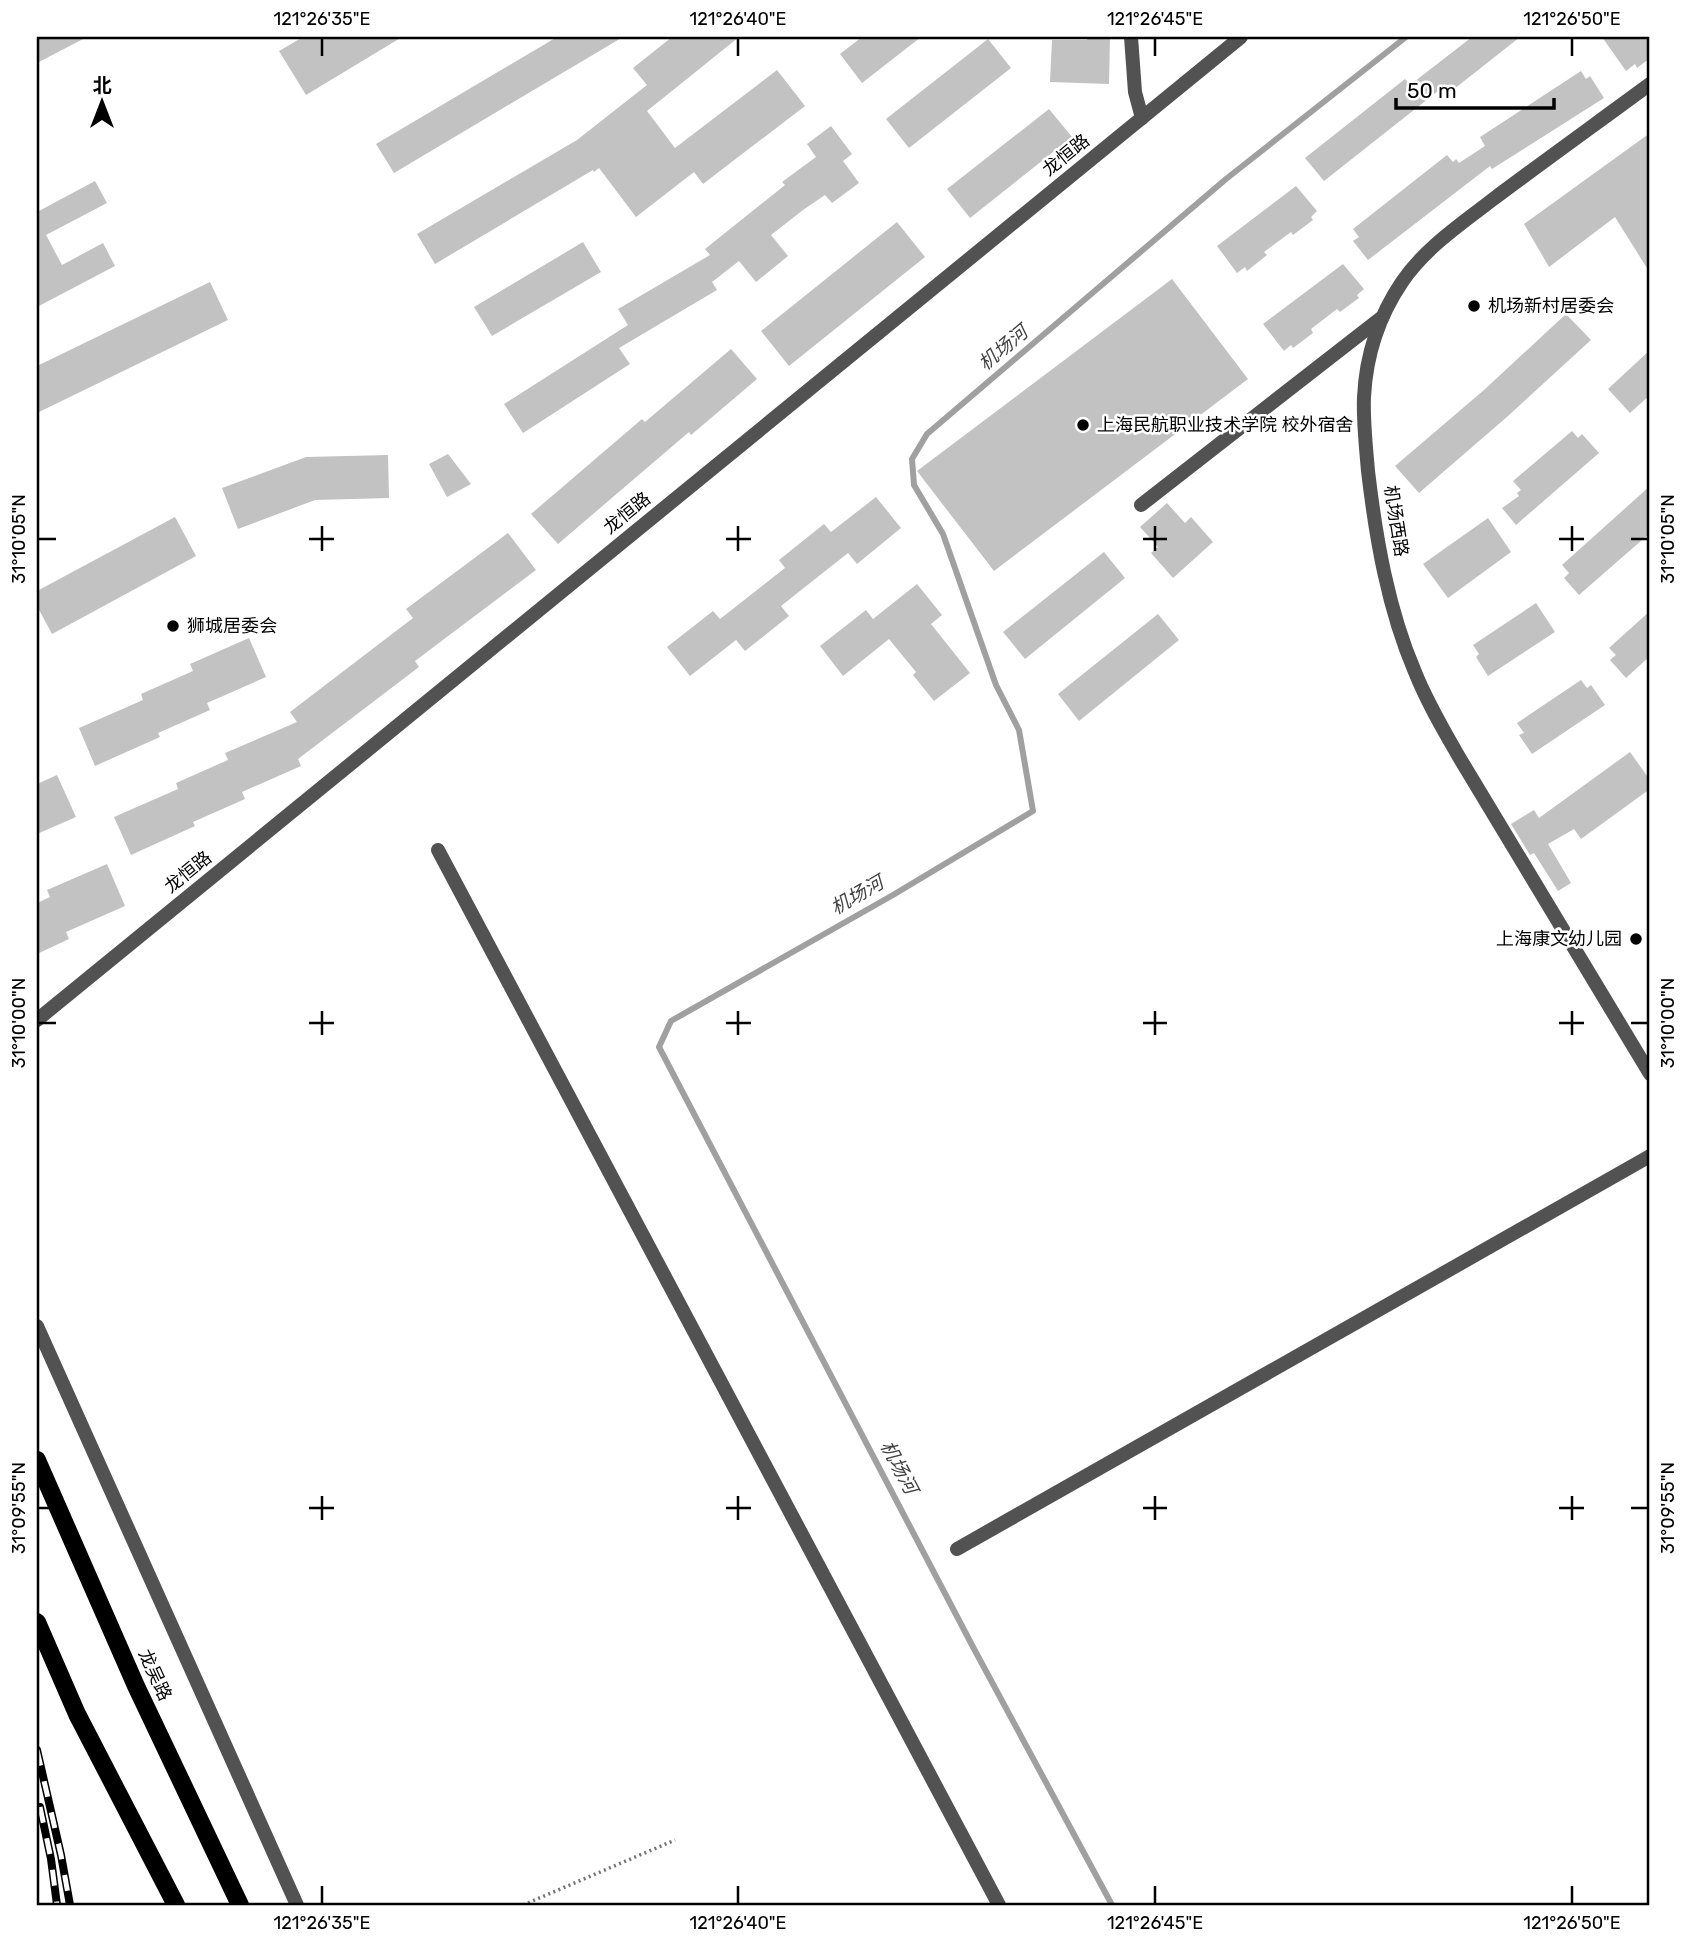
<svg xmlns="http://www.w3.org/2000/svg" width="1687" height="1942" viewBox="0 0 1687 1942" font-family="Rubik,'Noto Sans SC',sans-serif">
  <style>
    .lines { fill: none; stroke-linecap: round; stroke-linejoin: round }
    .stream { stroke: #a0a0a0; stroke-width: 6 }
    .building { fill: #c2c2c2 }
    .path { stroke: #747474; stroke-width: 3.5; stroke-dasharray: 2 3.5; stroke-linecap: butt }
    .minor { stroke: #525252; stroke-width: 14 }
    .primary { stroke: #000; stroke-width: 18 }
    .rail-casing { stroke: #000; stroke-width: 8 }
    .rail { stroke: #fff; stroke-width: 5; stroke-dasharray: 16; stroke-linecap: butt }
    .ticks { fill: none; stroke: #000; stroke-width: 2.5 }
    .poi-dot { fill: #000; stroke: #fff; stroke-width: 2.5 }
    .labels { text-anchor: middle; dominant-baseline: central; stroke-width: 5; stroke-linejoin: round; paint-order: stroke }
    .street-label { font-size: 18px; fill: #000; stroke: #fff }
    .poi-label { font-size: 18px; fill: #000; stroke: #fff; text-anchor: start }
    .water-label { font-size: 19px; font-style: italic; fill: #414141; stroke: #fff }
    .neatline { fill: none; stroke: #000; stroke-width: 2.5 }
    .ticks-label { font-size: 18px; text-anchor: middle; fill: #000 }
  </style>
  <rect width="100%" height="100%" fill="#fff"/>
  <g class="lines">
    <polyline class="stream" points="1112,1905 973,1647 659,1047 671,1021 893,895 1033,811 1019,730 996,685 943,534 914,485 912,459 927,434 1226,179 1406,37"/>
  </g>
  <g class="building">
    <polygon points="37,37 87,37 37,63"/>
    <polygon points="303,37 402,37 306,95 279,51"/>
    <polygon points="557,37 623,37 394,173 376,144"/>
    <polygon points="672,37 739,37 647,111 675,148 777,70 805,106 703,184 694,172 636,217 599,168 594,172 593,170 435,264 417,234 577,140 647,85 633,68"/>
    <polygon points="862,37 921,37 862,83 840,54"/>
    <polygon points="1087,37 1110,37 1109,84 1050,82 1052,40 1087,40"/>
    <polygon points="1472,37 1520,37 1449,93 1443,87 1324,181 1305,158 1405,79 1410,85"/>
    <polygon points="1602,37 1650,37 1650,58 1637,68 1635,64 1626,71"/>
    <polygon points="988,39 1011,68 909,148 886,119"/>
    <polygon points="1581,71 1586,79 1590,76 1604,98 1492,169 1490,166 1368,260 1353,241 1359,237 1353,229 1447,155 1453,162 1456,159 1459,163 1485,146 1480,137"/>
    <polygon points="1049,109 1072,137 970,218 947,189"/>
    <polygon points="831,126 852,154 843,161 859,183 832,203 825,195 803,210 771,235 788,256 756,282 739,261 712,282 717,290 619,348 630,364 523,433 504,404 628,325 618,309 710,255 705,249 785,185 782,182 816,157 807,144"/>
    <polygon points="1650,133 1650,273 1615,217 1549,267 1524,224"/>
    <polygon points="95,181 107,203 46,235 62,265 103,243 115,266 37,307 37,212"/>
    <polygon points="1296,186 1317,211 1311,217 1313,220 1293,235 1291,232 1264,252 1267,255 1247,271 1245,267 1237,273 1217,246"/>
    <polygon points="897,222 925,257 789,366 761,331"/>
    <polygon points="583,242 601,272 492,336 474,307"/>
    <polygon points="1343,264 1364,289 1357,295 1359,298 1340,312 1337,309 1311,329 1313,333 1293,348 1291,345 1284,351 1263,324"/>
    <polygon points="1172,279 1248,379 994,571 917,471"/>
    <polygon points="210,282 228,320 37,413 37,366"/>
    <polygon points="1566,314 1591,340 1508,416 1419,493 1395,466 1484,390"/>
    <polygon points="731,349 757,379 691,435 689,432 558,544 531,514 642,419 645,422"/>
    <polygon points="1650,350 1650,395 1630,413 1608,389"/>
    <polygon points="1572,431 1578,438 1582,434 1599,453 1516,525 1502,508 1519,496 1517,493 1521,490 1513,481"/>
    <polygon points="448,454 471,484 447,497 429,464"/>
    <polygon points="388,455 389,498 315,500 238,529 222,488 306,457"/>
    <polygon points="1650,486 1650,533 1579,595 1564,578 1569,573 1562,565"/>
    <polygon points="876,497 901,528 857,564 848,553 781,606 789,616 745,651 736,640 690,676 667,647 713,611 720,619 785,568 779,560 824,524 831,532"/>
    <polygon points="1167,503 1185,523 1191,517 1213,542 1173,578 1151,553 1158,547 1140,527"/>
    <polygon points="175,517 196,556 52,634 37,606 37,591"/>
    <polygon points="1488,518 1511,552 1448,598 1423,564"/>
    <polygon points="508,533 536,570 415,661 419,667 298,759 301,766 242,792 245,799 193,822 195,826 131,855 114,817 178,789 176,783 228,760 225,753 297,722 290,712 413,618 406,609"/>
    <polygon points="1104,552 1125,578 1025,659 1003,632"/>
    <polygon points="917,584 942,615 931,624 970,673 934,701 913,675 916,672 889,639 843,676 820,646 866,610 873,619"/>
    <polygon points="1536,603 1555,632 1488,676 1476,657 1479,654 1473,645"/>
    <polygon points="1650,611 1650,656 1626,678 1610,660 1616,655 1609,648"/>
    <polygon points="1158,614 1179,640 1079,721 1058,694"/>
    <polygon points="249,638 266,677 207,703 210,710 158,733 160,737 95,766 79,728 143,700 141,694 193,671 190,664"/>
    <polygon points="1581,680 1587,688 1591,685 1605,705 1532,754 1519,735 1524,733 1517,723"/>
    <polygon points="1630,752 1650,780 1650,789 1581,839 1574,829 1548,844 1571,883 1558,891 1534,853 1530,855 1511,824 1534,810 1539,818"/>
    <polygon points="57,775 76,817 37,834 37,784"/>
    <polygon points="107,864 125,906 66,932 69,939 37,954 37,903 50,897 47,890"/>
  </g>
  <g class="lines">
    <polyline class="path" points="523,1905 675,1840"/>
    <g class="minor">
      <polyline points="1131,37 1135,92 1142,118"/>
      <path d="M1650,84C1597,123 1544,161 1492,200C1460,225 1425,248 1402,282C1379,316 1366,356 1364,397C1363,421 1366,447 1368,471C1376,539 1388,609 1415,672C1427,702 1443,729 1459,757L1650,1074"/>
      <polyline points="1141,505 1381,318"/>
      <polyline points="438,850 999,1905"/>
      <polyline points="37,1020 1241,37"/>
      <polyline points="37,1326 297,1905"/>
      <polyline points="957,1549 1650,1156"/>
    </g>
    <g class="primary">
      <polyline points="37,1460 136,1686 240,1905"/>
      <polyline points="37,1622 77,1714 176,1905"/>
    </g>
    <defs>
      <g id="rail">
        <polyline points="37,1750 61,1855 70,1905"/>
        <polyline points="40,1807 51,1859 57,1905"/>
      </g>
    </defs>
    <use href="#rail" class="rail-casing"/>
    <use href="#rail" class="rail"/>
  </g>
  <path class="ticks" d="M322,38V56M738,38V56M1155,38V56M1572,38V56M322,526V551M738,526V551M1155,526V551M1572,526V551M38,539H56M309,539H334M726,539H751M1143,539H1167M1559,539H1584M1631,539H1648M322,1011V1035M738,1011V1035M1155,1011V1035M1572,1011V1035M38,1023H56M309,1023H334M726,1023H751M1143,1023H1167M1559,1023H1584M1631,1023H1648M322,1496V1520M738,1496V1520M1155,1496V1520M1572,1496V1520M38,1508H56M309,1508H334M726,1508H751M1143,1508H1167M1559,1508H1584M1631,1508H1648M322,1886V1904M738,1886V1904M1155,1886V1904M1572,1886V1904"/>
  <g class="poi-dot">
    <circle cx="1474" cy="306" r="7"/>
    <circle cx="1083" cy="425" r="7"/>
    <circle cx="173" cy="626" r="7"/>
    <circle cx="1636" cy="939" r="7"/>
  </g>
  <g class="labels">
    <g class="street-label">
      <text transform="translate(1066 155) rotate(-39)">龙恒路</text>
      <text transform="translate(627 513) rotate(-39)">龙恒路</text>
      <text transform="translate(1396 521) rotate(81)">机场西路</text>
      <text transform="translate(188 872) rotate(-39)">龙恒路</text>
      <text transform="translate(155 1675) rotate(65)">龙吴路</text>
    </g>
    <g class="poi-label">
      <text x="1488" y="306">机场新村居委会</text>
      <text x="1097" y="425">上海民航职业技术学院 校外宿舍</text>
      <text x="187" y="626">狮城居委会</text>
      <text x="1622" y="939" text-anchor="end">上海康文幼儿园</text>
    </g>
    <g class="water-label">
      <text transform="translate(1003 348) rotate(-40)">机场河</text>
      <text transform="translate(857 895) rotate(-30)">机场河</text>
      <text transform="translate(899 1467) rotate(62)">机场河</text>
    </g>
  </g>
  <rect width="1687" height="1942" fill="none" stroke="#ffffff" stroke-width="77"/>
  <g transform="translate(102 102)" stroke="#ffffff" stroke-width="5" paint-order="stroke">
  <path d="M0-5L12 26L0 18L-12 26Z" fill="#000000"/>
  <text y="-10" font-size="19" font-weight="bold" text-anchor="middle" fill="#000000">北</text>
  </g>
  <path d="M1396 98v10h158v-10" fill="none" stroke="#000000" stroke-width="3.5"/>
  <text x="1407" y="98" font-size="21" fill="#000000" stroke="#ffffff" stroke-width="5" paint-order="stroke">50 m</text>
  <rect x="38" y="38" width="1610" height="1866" class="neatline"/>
  <g class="ticks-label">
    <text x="322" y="25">121°26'35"E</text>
    <text x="738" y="25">121°26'40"E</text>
    <text x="1155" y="25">121°26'45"E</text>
    <text x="1572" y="25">121°26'50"E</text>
    <text transform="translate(19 539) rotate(-90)" y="6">31°10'05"N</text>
    <text transform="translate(1668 539) rotate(-90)" y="6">31°10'05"N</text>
    <text transform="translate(19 1023) rotate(-90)" y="6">31°10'00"N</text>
    <text transform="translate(1668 1023) rotate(-90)" y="6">31°10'00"N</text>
    <text transform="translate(19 1508) rotate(-90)" y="6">31°09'55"N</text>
    <text transform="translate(1668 1508) rotate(-90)" y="6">31°09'55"N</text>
    <text x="322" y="1929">121°26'35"E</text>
    <text x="738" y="1929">121°26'40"E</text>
    <text x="1155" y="1929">121°26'45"E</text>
    <text x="1572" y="1929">121°26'50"E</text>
  </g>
</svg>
